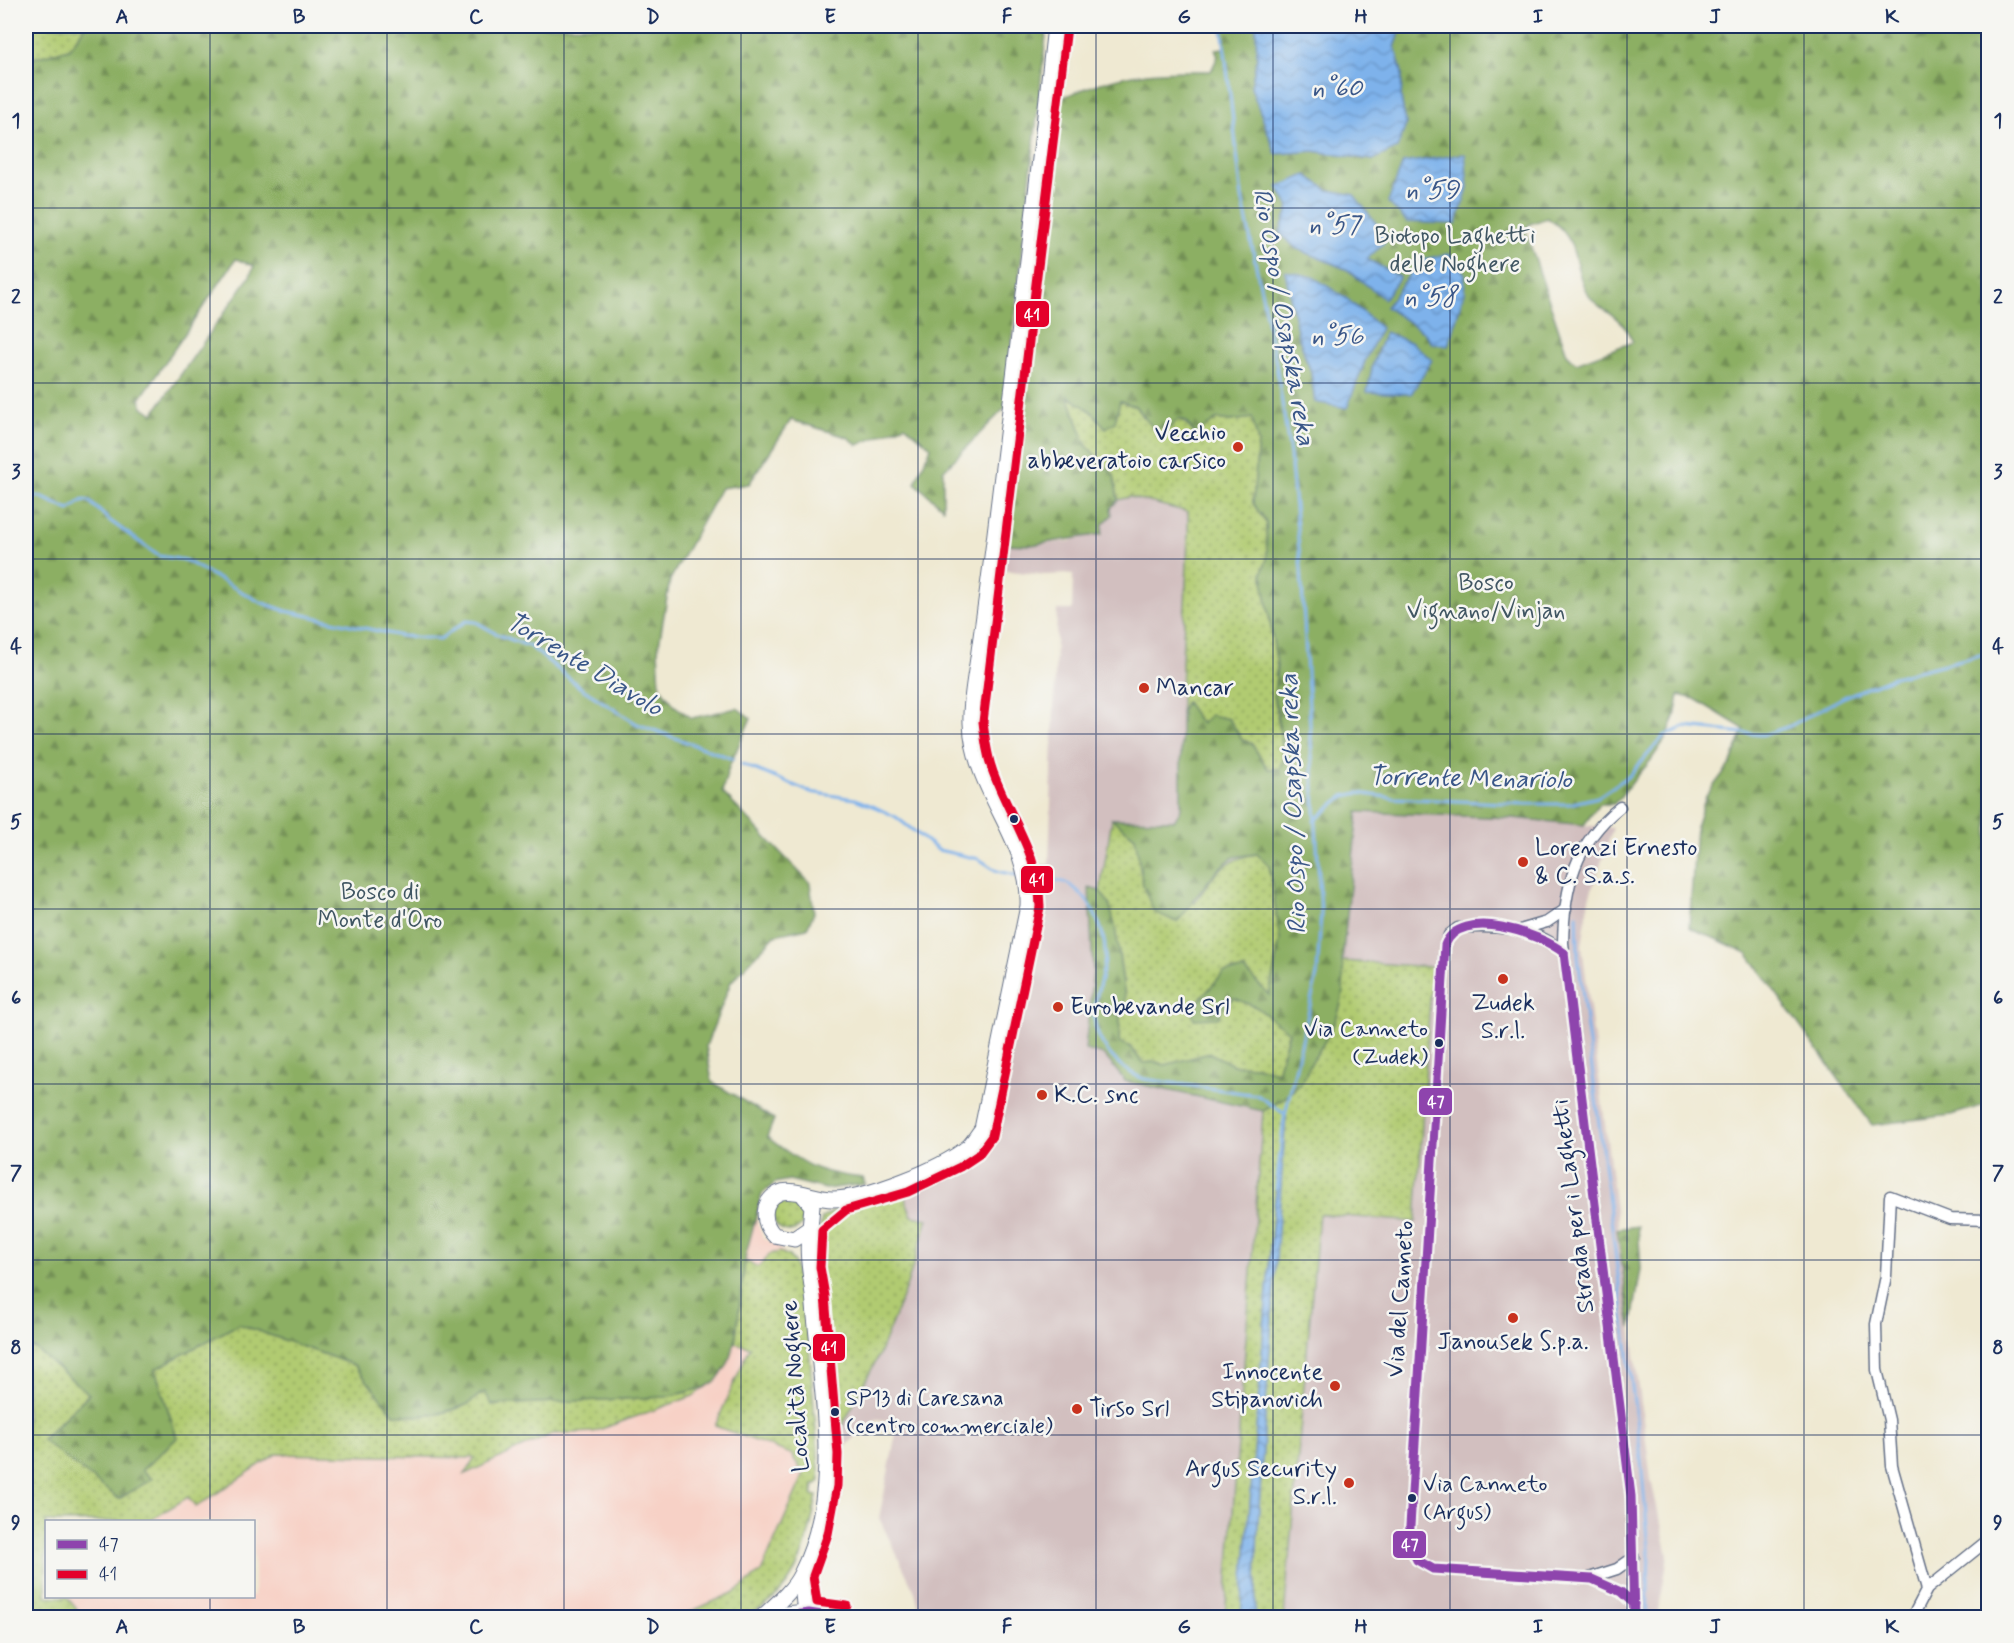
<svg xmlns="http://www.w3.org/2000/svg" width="2014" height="1643" viewBox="0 0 2014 1643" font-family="Mynerve,sans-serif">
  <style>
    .built { fill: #f7d1c6 }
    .industrial { fill: #d2bfbf }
    .grass { fill: url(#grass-dots); stroke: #667d68; stroke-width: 1.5 }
    .forest { fill: url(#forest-firs); stroke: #546f60; stroke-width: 1.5; fill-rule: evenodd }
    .water { fill: url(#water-waves); stroke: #4c70a4; stroke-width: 1.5 }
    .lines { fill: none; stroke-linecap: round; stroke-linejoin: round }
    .stream { stroke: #7eb2eb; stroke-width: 3 }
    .street-casing { stroke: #657087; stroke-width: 13 }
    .secondary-casing { stroke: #657087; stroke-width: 17 }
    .primary-casing { stroke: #657087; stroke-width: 20 }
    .street { stroke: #fff; stroke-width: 10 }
    .secondary { stroke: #fff; stroke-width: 15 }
    .primary { stroke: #fff; stroke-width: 18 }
    .bus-1-casing { stroke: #f6f6f2; stroke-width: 14 }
    .bus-2-casing { stroke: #f6f6f2; stroke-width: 14 }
    .bus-1 { stroke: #8e44ad; stroke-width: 9 }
    .bus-2 { stroke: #e4002b; stroke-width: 9 }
    .grid { fill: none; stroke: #1b2f5e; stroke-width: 1.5; stroke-opacity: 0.55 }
    .poi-dot { fill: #c8321e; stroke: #f6f6f2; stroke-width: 2 }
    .bus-dot { fill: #1b2f5e; stroke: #f6f6f2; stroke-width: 2 }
    .labels { text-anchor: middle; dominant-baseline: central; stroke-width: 5; stroke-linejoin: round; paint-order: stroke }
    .bus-label { font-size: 22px; fill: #1b2f5e; stroke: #f6f6f2; text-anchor: start }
    .park-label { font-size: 24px; fill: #405663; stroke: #f6f6f2 }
    .poi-label { font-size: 24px; fill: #1b2f5e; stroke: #f6f6f2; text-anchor: start }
    .street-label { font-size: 24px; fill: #1b2f5e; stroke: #f6f6f2 }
    .water-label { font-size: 26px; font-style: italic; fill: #395688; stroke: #f6f6f2 }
    .line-badge { stroke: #f6f6f2; stroke-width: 2 }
    .badge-label { font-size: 16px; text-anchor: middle; font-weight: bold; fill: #fff }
    .neatline { fill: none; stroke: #1b2f5e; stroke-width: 2 }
    .grid-label { font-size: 20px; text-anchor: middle; font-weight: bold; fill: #1b2f5e }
  </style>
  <defs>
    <pattern id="grass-dots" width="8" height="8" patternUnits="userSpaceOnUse" patternTransform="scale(1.5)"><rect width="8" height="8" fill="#b1cb71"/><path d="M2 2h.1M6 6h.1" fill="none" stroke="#8fa560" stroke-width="1.8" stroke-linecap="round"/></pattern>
    <pattern id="forest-firs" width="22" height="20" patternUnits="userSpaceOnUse" patternTransform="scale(1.5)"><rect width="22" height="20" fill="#8caf63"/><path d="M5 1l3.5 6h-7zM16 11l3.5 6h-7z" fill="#728f55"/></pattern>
    <pattern id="water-waves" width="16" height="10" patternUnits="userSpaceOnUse" patternTransform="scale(1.5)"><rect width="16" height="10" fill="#7eb2eb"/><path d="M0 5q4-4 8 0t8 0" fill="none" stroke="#6691c2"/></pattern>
  </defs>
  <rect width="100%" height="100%" fill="#f6f6f2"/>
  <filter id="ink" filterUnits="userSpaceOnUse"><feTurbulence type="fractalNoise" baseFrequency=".0167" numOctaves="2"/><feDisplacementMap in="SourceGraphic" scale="12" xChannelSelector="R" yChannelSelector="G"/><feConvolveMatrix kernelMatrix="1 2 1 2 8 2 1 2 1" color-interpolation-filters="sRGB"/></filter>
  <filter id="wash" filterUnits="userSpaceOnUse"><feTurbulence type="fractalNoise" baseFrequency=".008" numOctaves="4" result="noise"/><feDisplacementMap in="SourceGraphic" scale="24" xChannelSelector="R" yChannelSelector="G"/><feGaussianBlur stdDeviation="1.35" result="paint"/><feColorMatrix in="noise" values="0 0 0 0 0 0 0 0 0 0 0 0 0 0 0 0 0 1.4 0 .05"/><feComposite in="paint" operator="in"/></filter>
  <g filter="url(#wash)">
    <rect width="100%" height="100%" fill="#efe9d2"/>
    <polygon class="built" points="756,1210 758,1225 763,1238 778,1246 794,1262 807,1321 820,1481 814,1486 812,1495 817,1496 759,1609 739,1618 83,1618 67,1597 254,1596 254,1522 149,1521 188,1497 197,1507 276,1454 476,1458 466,1474 552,1434 593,1432 735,1343 746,1254"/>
    <g class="industrial">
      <polygon points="1130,497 1188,512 1189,576 1180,674 1181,808 1175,820 1112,820 1100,891 1090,889 1093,972 1085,1049 1104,1055 1125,1081 1263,1111 1225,1617 930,1618 921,1616 915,1592 879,1518 897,1429 889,1421 877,1419 861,1430 845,1448 831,1448 879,1355 907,1285 928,1220 912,1217 902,1190 920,1185 946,1172 978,1150 989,1135 1041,888 1039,864 1049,864 1057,610 1072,610 1073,574 1046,575 1001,570 1004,544 1031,545 1071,541 1103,524 1112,515 1111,508 1118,500"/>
      <polygon points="1358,812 1513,818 1613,828 1589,898 1582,946 1651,1480 1668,1555 1658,1617 1284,1618 1319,1213 1416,1221 1432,968 1342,961"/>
    </g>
    <g class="grass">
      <polygon points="26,26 85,26 69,49 26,60"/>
      <path d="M1067,395L1092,412L1106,428L1119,401L1135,406L1143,418C1167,418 1181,412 1195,435L1217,419L1231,421L1252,418L1258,442L1253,503L1266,523L1267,559L1262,573L1277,665L1274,695L1284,758L1279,769H1268L1251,743L1242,740L1229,719L1201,724L1185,703L1181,712C1180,646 1189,579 1188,512L1130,497L1118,500L1114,475L1086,445Z"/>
      <path d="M1112,819L1135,837L1137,846L1195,903C1213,875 1222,859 1257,854L1269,865L1280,940L1269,996L1245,970L1224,972L1191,1010L1224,1006L1234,998L1256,1007L1289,1031L1277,1073L1256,1066L1233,1065L1210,1053L1165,1065L1156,1062L1143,1063L1129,1046L1119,1043L1120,1014L1125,999L1119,953L1100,891Z"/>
      <path d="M1342,961L1432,967L1416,1222L1319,1214L1284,1617H1255L1258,1521L1284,1130L1273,1215L1241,1617L1225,1618L1263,1111C1276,1104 1290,1096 1300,1084C1306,1077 1308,1067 1313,1060C1335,1025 1348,1004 1342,961Z"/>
      <polygon points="902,1190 912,1216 928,1219 907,1285 879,1355 831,1448 816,1247 822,1218 837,1209"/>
      <circle cx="789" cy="1215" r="16"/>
      <path d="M780,1252L789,1256L794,1262L807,1321L820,1481L814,1486L812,1495L817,1496C807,1546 796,1600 741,1617C722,1622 696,1617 676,1618L735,1592L761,1572L804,1474L791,1454L715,1426L750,1347L735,1343L745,1261L759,1267L770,1254Z"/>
      <path d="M239,1324L354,1365L395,1414C421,1418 441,1416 466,1405C474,1402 477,1394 485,1392L493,1405L665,1397L704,1388L693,1396L593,1432L552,1434L465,1474L475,1458L276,1454L196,1507L188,1497L149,1521L46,1522V1596L67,1597L83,1617H33L26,1604V1346L34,1348L89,1394L42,1439L151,1478L142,1470L177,1438L155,1369Z"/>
    </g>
    <g class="forest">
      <path d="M85,26H1047L1005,408L943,471V508L915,483L931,447L905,425L858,445L847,437L791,420L749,484L721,488L670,580L658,650L660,687L675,706L692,718L737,708L751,718L729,767L722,792L810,883L814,913L807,928L775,935L731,982L706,1046L712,1082L774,1119L767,1137C804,1165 816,1173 863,1178L865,1184L826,1189L789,1180L775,1183L762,1194L746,1254L735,1343L727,1366L716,1381L704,1388L665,1397L492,1405L485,1392C477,1394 474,1402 466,1405C440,1415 421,1418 394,1414L354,1365L239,1324L155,1369L177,1438L142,1470L152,1479L119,1499L42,1440L89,1394L34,1348L26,1346V60L69,49ZM236,259L254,266L250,276L153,414L142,406L140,399Z"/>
      <path d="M1221,26H1256L1257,58L1251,87L1276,153L1314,151L1373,160L1406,125L1401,98L1402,73L1395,47L1402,26H1988V1104L1951,1115L1872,1125L1747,953L1689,927L1696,827L1706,796L1731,763L1744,729L1695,699L1679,695L1675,717L1666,738L1651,760L1614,804H1599L1584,825L1513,818L1358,812L1342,961C1348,1004 1335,1025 1313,1060C1308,1067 1306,1077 1300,1084C1290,1096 1276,1104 1263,1111L1125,1081L1104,1055L1085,1050L1093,972L1089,888L1100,891L1109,903L1115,926L1125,999L1120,1014L1119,1042L1129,1046L1143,1063L1156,1062L1165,1065L1210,1053L1233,1065L1256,1066L1277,1072L1289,1032L1256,1007L1234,998L1224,1006L1218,1018L1194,1019L1191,1010L1224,972L1245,970L1269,995L1280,940L1269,865L1257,854C1249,855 1239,855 1233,858C1209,872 1196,902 1177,922L1154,912L1143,886L1135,837L1112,819L1175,820L1181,808V712L1186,702L1201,724L1210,715L1229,719L1242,740L1251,743L1268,769H1279L1284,758L1274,695L1277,665L1262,573L1267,559L1266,523L1253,503L1258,442L1252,418L1231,421L1217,419L1195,435L1187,422L1179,418L1170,428H1153L1135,406L1120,401L1115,422L1106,428L1092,412L1068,396L1086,445L1114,475L1118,500L1111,508L1112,515L1103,524L1102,534L1031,545L1004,544L1057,100C1118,73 1146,70 1211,71L1218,56L1215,49L1225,48ZM1403,163L1456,224L1398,179ZM1306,175L1328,190L1354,195L1367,259L1384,298L1348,270L1296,248L1280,233L1289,207ZM1547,218C1580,237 1571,262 1586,291C1595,308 1612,311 1624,326C1627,330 1630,337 1633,342L1576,363L1567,354L1525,229L1530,224ZM1420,260L1464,293L1448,346L1432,343L1424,332L1387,307ZM1305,356L1365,361L1354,389L1315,402L1311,372Z"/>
      <polygon points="1638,1226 1641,1269 1631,1328 1617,1229"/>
    </g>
    <g class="water">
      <polygon points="1256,26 1402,26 1395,47 1402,73 1401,98 1406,125 1397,148 1373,160 1314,151 1276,154 1251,87 1257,58"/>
      <polygon points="1465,154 1468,188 1456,224 1407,222 1388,202 1403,163"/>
      <polygon points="1306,175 1328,190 1354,195 1388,239 1367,259 1400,277 1384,299 1348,270 1296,248 1280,233 1289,207 1278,187"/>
      <polygon points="1449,254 1465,274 1464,293 1448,346 1432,343 1424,332 1386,307 1420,260"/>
      <polygon points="1285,271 1313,277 1346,298 1381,328 1365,361 1347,408 1315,402 1311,372 1298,335"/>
      <polygon points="1385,332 1412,343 1432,360 1411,394 1367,392 1373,364"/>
      <polygon points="1286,1114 1258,1521 1255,1617 1241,1617 1273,1215"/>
    </g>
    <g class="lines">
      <g class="stream">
        <polyline points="1222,26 1242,197 1276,364 1290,454 1301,569 1321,913 1317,975 1284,1119 1276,1189"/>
        <polyline points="26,495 41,497 69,510 83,500 89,501 109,520 159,556 185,560 260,602 286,611 401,636 440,639 466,621 476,622 499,635 531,647 581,688 637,724 733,759"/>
        <polyline points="742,764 810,792 855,799 875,807 896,817 938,850 979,859 997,871 1020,876"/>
        <polyline points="1314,821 1344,796 1359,793 1393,798 1526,804 1569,804 1598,797 1629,776 1664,736 1685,727 1763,735 1790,726 1844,697 1894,677 1988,653"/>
        <path d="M1044,880C1051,880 1060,880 1066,883C1090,894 1107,933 1105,958C1104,977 1093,997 1094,1017C1096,1044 1119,1070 1144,1079L1257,1095L1285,1114"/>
        <polyline points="1577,915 1578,957 1640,1450 1649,1549 1647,1618"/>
      </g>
    </g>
  </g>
  <g filter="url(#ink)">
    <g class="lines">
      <defs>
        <g id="street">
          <path d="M1620,807C1575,843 1564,887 1563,943L1631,1496L1634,1618"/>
          <polyline points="1523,929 1547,922 1566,909"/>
          <path d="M1564,953C1537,927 1494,925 1458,928L1449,935L1445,945L1409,1543L1417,1560L1433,1569L1592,1579L1621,1592L1634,1604"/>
          <polyline points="1589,1578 1617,1569 1634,1557"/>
          <polyline points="1927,1589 1892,1466 1889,1420 1877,1370 1876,1324 1886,1276 1890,1196 1950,1219 1988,1220"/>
          <polyline points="1912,1618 1927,1589 1988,1540"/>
        </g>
        <g id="secondary">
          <path d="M803,1195L812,1206L810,1228L794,1239L774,1235C762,1223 761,1201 779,1193C792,1187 816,1199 832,1199C866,1199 941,1169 968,1147C973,1143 977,1135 982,1129L1028,906C1031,838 973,792 971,723C970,699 976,674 979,651C985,609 991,567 996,525C1016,359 1037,192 1055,26"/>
          <polyline points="801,1575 804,1604 809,1613"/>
          <path d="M761,1618C775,1605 793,1591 801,1574C843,1492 821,1392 814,1305C812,1278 805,1254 810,1228"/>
        </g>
        <polyline id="primary" points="763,1618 809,1613 845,1618"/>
      </defs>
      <use href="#street" class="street-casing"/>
      <use href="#secondary" class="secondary-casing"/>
      <use href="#primary" class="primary-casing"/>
      <use href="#street" class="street"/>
      <use href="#secondary" class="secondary"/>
      <use href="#primary" class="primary"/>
      <defs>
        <g id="bus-1">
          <path d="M1564,953C1540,933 1460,906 1445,945L1409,1543L1417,1560L1433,1569L1592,1579L1621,1592L1634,1604"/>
          <polyline points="1564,953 1631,1496 1634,1618"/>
          <polyline points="768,1618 809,1613 841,1618"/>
        </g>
        <path id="bus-2" d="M847,1606L817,1602L813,1576L828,1534L837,1486L838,1454L825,1296L820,1267L822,1230L846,1210L908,1192L960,1167L978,1155L992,1136L1040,907C1039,852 1011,821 993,772C987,756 985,739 983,722L1067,27"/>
      </defs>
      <use href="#bus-1" class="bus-1-casing"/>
      <use href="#bus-2" class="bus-2-casing"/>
      <use href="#bus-1" class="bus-1"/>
      <use href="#bus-2" class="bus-2"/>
    </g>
  </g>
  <path class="grid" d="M210,26V1522M387,26V1618M564,26V1618M741,26V1618M918,26V1618M1096,26V1618M1273,26V1618M1450,26V1618M1627,26V1618M1804,26V1618M26,208H1988M26,383H1988M26,559H1988M26,734H1988M26,909H1988M26,1084H1988M26,1260H1988M26,1435H1988M210,1596V1618"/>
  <g class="poi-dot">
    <circle cx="1238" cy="447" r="6"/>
    <circle cx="1144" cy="688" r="6"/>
    <circle cx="1523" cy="862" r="6"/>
    <circle cx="1503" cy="979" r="6"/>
    <circle cx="1058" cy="1007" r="6"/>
    <circle cx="1042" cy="1095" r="6"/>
    <circle cx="1513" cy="1318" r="6"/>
    <circle cx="1335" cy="1386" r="6"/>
    <circle cx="1077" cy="1409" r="6"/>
    <circle cx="1349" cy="1483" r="6"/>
  </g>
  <g class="bus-dot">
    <circle cx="1014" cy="819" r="5"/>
    <circle cx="1439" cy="1043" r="5"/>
    <circle cx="835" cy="1412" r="5"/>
    <circle cx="1412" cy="1498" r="5"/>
  </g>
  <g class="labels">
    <g class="bus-label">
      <text x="1428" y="1030" text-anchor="end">Via Canneto<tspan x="1428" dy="28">(Zudek)</tspan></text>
      <text x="846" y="1399">SP13 di Caresana<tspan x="846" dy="28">(centro commerciale)</tspan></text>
      <text x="1423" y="1485">Via Canneto<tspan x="1423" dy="28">(Argus)</tspan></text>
    </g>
    <g class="park-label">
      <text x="1455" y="236">Biotopo Laghetti<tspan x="1455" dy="28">delle Noghere</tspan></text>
      <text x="1486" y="583">Bosco<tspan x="1486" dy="28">Vignano/Vinjan</tspan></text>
      <text x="380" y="892">Bosco di<tspan x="380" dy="28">Monte d'Oro</tspan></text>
    </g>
    <g class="poi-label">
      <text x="1226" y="433" text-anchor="end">Vecchio<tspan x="1226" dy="28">abbeveratoio carsico</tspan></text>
      <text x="1156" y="688">Mancar</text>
      <text x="1535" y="848">Lorenzi Ernesto<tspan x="1535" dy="28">&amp; C. S.a.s.</tspan></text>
      <text x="1503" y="1003" text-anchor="middle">Zudek<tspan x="1503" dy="28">S.r.l.</tspan></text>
      <text x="1070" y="1007">Eurobevande Srl</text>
      <text x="1054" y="1095">K.C. snc</text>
      <text x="1513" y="1342" text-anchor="middle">Janousek S.p.a.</text>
      <text x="1323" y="1372" text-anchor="end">Innocente<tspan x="1323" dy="28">Stipanovich</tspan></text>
      <text x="1089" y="1409">Tirso Srl</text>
      <text x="1337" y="1469" text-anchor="end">Argus Security<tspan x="1337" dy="28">S.r.l.</tspan></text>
    </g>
    <g class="street-label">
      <text transform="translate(1574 1206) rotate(-97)">Strada per i Laghetti</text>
      <text transform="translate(1401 1299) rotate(-86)">Via del Canneto</text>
      <text transform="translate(796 1386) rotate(-94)">Località Noghere</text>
    </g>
    <g class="water-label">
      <text x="1337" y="89">n°60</text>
      <text x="1432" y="191">n°59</text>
      <text x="1334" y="226">n°57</text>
      <text x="1430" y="298">n°58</text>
      <text transform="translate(1283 317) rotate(80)">Rio Ospo / Osapska reka</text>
      <text x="1337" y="337">n°56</text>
      <text transform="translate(584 665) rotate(31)">Torrente Diavolo</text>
      <text transform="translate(1470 779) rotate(1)">Torrente Menariolo</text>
      <text transform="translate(1294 804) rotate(-92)">Rio Ospo / Osapska reka</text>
    </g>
  </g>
  <g class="line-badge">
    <rect x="1015" y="300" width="35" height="28" rx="6" fill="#e4002b"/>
    <rect x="1020" y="865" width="34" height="29" rx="6" fill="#e4002b"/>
    <rect x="1418" y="1087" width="35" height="29" rx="6" fill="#8e44ad"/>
    <rect x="812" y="1333" width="34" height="29" rx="6" fill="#e4002b"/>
    <rect x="1392" y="1530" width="35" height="29" rx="6" fill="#8e44ad"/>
  </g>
  <g class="badge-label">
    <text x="1032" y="320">41</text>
    <text x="1037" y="885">41</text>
    <text x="1436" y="1107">47</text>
    <text x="829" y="1353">41</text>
    <text x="1410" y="1550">47</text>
  </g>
  <rect width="2014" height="1643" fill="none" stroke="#f6f6f2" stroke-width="66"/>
  <rect x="45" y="1520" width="210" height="78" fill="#f6f6f2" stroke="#9ea6b7" stroke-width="1.5"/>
  <rect x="57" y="1540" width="30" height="9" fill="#8e44ad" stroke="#9ea6b7" stroke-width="1.5"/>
  <text x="99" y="1550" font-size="18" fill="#1b2f5e">47</text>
  <rect x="57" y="1570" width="30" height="9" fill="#e4002b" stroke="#9ea6b7" stroke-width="1.5"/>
  <text x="99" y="1580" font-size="18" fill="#1b2f5e">41</text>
  <rect x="33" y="33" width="1948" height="1577" class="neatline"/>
  <g class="grid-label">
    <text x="122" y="23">A</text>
    <text x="299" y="23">B</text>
    <text x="476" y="23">C</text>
    <text x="653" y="23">D</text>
    <text x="830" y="23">E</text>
    <text x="1007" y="23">F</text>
    <text x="1184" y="23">G</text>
    <text x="1361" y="23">H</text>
    <text x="1538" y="23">I</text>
    <text x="1715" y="23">J</text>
    <text x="1892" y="23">K</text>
    <text x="16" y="127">1</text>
    <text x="1998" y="127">1</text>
    <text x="16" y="303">2</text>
    <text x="1998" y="303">2</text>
    <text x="16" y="478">3</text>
    <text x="1998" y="478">3</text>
    <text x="16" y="653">4</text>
    <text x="1998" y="653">4</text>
    <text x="16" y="828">5</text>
    <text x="1998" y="828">5</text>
    <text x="16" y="1004">6</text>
    <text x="1998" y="1004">6</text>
    <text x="16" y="1179">7</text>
    <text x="1998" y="1179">7</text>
    <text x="16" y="1354">8</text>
    <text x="1998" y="1354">8</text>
    <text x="16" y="1529">9</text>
    <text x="1998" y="1529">9</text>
    <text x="122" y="1633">A</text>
    <text x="299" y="1633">B</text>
    <text x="476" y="1633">C</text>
    <text x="653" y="1633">D</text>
    <text x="830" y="1633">E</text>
    <text x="1007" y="1633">F</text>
    <text x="1184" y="1633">G</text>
    <text x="1361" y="1633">H</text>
    <text x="1538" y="1633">I</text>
    <text x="1715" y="1633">J</text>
    <text x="1892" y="1633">K</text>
  </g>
</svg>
